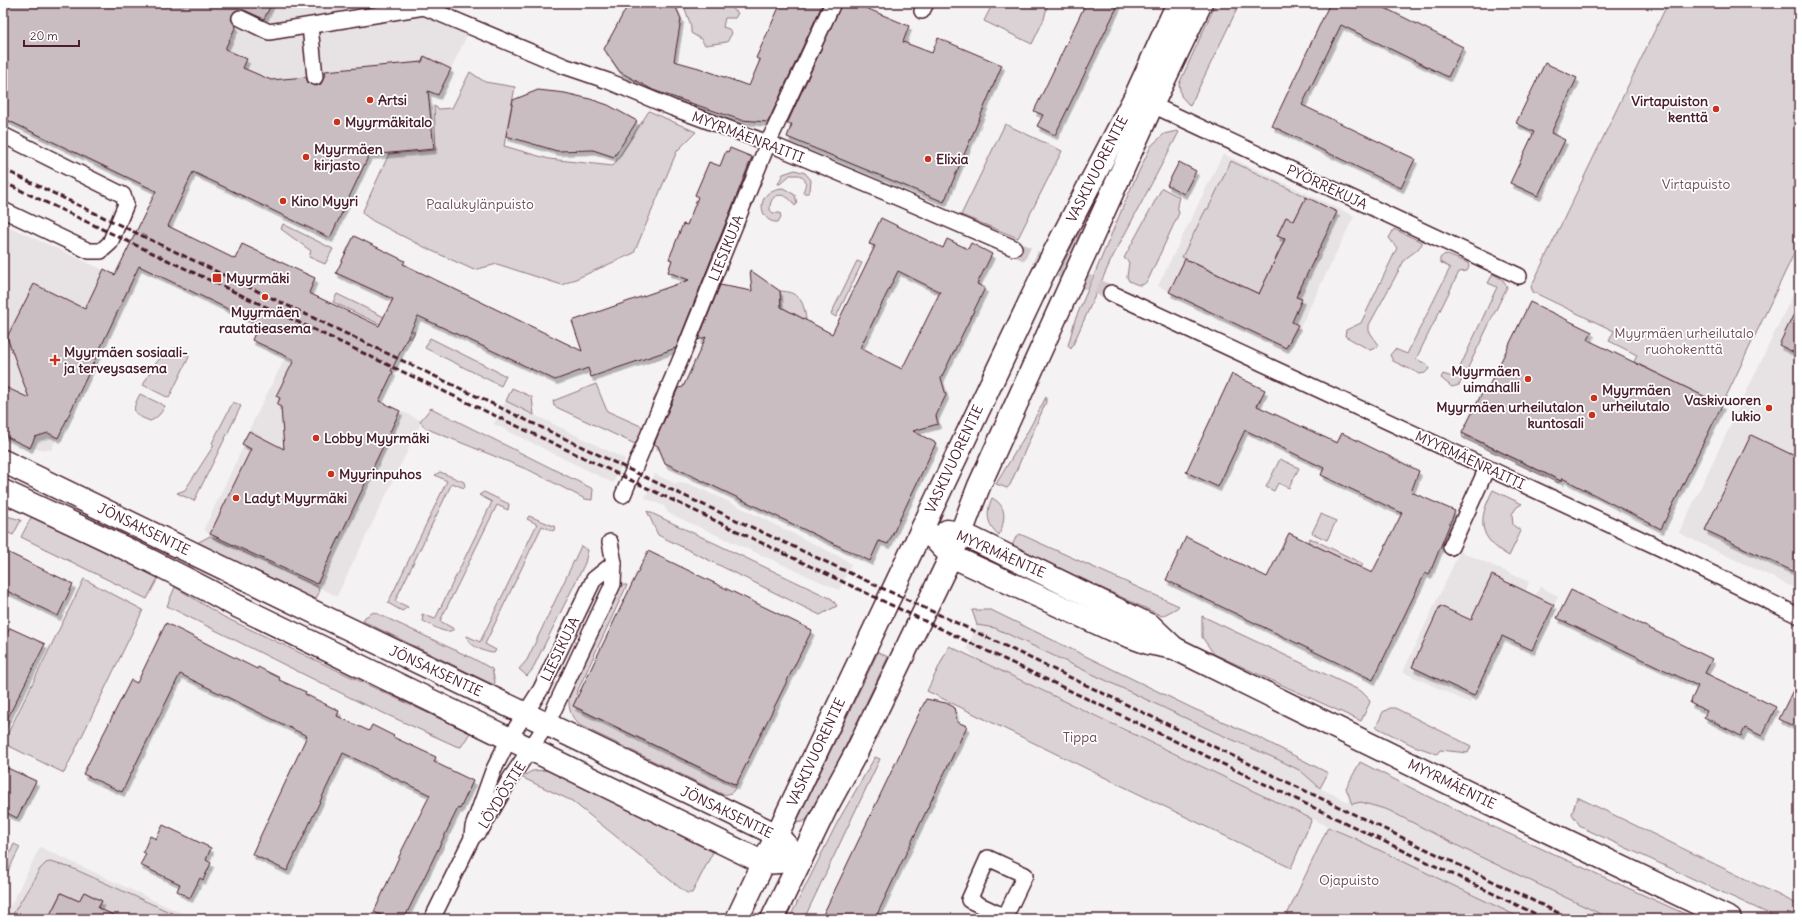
<svg xmlns="http://www.w3.org/2000/svg" width="1802" height="922" viewBox="0 0 1802 922" font-family="Delius,sans-serif">
  <style>
    .built { fill: #e7e2e3 }
    .green { fill: #dbd2d5; stroke: #927880 }
    .building { fill: #cabdc1; stroke: #4a1f2b; fill-rule: evenodd; filter: url(#shadow) }
    .lines { fill: none; stroke-linecap: round; stroke-linejoin: round }
    .street-tunnel { stroke: #d2c8ca; stroke-width: 15; stroke-dasharray: 15 8; stroke-linecap: butt }
    .street-casing { stroke: #4a1f2b; stroke-width: 18 }
    .secondary-casing { stroke: #4a1f2b; stroke-width: 25 }
    .street { stroke: #fff; stroke-width: 15 }
    .secondary { stroke: #fff; stroke-width: 22 }
    .rail { stroke: #4a1f2b; stroke-width: 3; stroke-dasharray: 6 3; stroke-linecap: butt }
    .poi-dot { fill: #c8321e; stroke: #fff; stroke-width: 1.5 }
    .labels { text-anchor: middle; dominant-baseline: central; stroke-width: 3.5; stroke-linejoin: round; paint-order: stroke }
    .poi-label { font-size: 14px; font-weight: bold; fill: #4a1f2b; stroke: #fff; text-anchor: start }
    .street-label { font-size: 14px; fill: #4a1f2b; stroke: #fff }
    .park-label { font-size: 14px; fill: #6e4c56; stroke: #fff }
  </style>
  <defs>
    <filter id="shadow"><feDropShadow dx="2.5" dy="4.5" stdDeviation="0" flood-color="#0004"/></filter>
  </defs>
  <rect width="100%" height="100%" fill="#f4f2f2"/>
  <filter id="ink" filterUnits="userSpaceOnUse"><feTurbulence type="fractalNoise" baseFrequency=".025" numOctaves="2"/><feDisplacementMap in="SourceGraphic" scale="8" xChannelSelector="R" yChannelSelector="G"/><feConvolveMatrix kernelMatrix="1 2 1 2 8 2 1 2 1" color-interpolation-filters="sRGB"/></filter>
  <g filter="url(#ink)">
    <g class="built">
      <polygon points="3,3 445,3 462,14 475,18 451,69 425,57 419,68 400,64 381,65 326,71 326,76 271,80 243,69 247,60 245,59 176,202 3,119"/>
      <polygon points="1223,154 1354,216 1289,350 1158,286"/>
      <polygon points="3,224 132,283 51,450 30,448 3,435"/>
      <polygon points="1799,282 1799,590 1679,533"/>
      <polygon points="286,356 422,421 337,596 210,536 204,529 244,445 242,444"/>
      <polygon points="506,401 625,459 613,483 494,424"/>
      <polygon points="655,474 674,483 689,484 721,498 844,559 851,564 839,590 668,513 664,506 645,498"/>
      <polygon points="1460,551 1529,582 1526,591 1535,596 1540,587 1558,596 1532,650 1502,636 1470,703 1403,672"/>
      <polygon points="977,625 995,627 1217,733 1279,760 1301,771 1320,788 1352,804 1361,802 1388,810 1466,850 1611,919 1522,919 1117,725 978,660 967,648"/>
      <polygon points="40,847 194,919 4,919"/>
    </g>
    <g class="green">
      <path d="M684,3H725L738,13L735,18H725L723,27L729,29L732,33L727,42L705,45L701,39L691,33C692,22 685,14 684,3Z"/>
      <polygon points="993,3 1048,3 1044,19 1032,44 984,21"/>
      <polygon points="1216,3 1240,3 1190,106 1181,96 1179,84"/>
      <polygon points="1668,3 1799,3 1799,243 1722,405 1634,362 1637,355 1609,341 1614,331 1533,292 1531,287"/>
      <polygon points="470,72 485,82 515,87 504,146 549,159 613,166 649,111 696,132 677,151 634,253 562,285 497,264 474,270 430,250 373,221 362,213 389,154 436,150 434,106 439,109 452,108"/>
      <polygon points="1005,124 1062,151 1018,238 961,215"/>
      <polygon points="1132,126 1067,280 1057,276"/>
      <polygon points="1177,131 1179,132 1111,260 1071,349 1068,346 1075,320 1131,188 1151,146 1164,134"/>
      <polygon points="1231,161 1306,197 1294,221 1286,217 1277,236 1285,239 1259,294 1182,257 1206,209 1208,209"/>
      <path d="M795,170L805,173L811,180L810,190L808,193H803C805,185 809,181 799,175H790L780,184H778L783,174Z"/>
      <path d="M783,188L795,195L797,204L795,206C787,191 769,191 770,210L773,213H780L781,217L778,222C759,224 753,190 783,188Z"/>
      <path d="M1162,188L1179,197L1177,205L1179,213L1148,280C1142,288 1138,285 1129,281L1127,277L1129,262L1124,258Z"/>
      <polygon points="283,224 333,249 325,264 309,257 311,251 281,229"/>
      <polygon points="1394,229 1422,242 1422,244 1417,250 1405,259 1369,325 1369,331 1379,345 1376,348 1370,350 1345,336 1346,330 1361,323 1397,248 1389,238"/>
      <polygon points="1445,254 1468,263 1469,267 1467,271 1459,272 1416,359 1426,364 1429,369 1425,373 1420,374 1393,361 1390,355 1395,349 1407,354 1450,268 1440,262 1440,258"/>
      <polygon points="857,261 862,263 836,317 831,314"/>
      <polygon points="1493,274 1503,280 1507,287 1463,378 1459,385 1452,387 1441,378 1443,374 1455,378 1497,287 1488,283"/>
      <path d="M780,291C800,292 804,302 806,320L781,307Z"/>
      <polygon points="337,294 415,332 411,339 333,302"/>
      <polygon points="430,338 506,376 501,386 425,348"/>
      <path d="M177,348L187,352L189,357L169,398L143,385C152,370 159,352 177,348Z"/>
      <polygon points="596,384 607,411 643,427 635,444 554,406 553,401"/>
      <polygon points="512,388 532,397 534,415 506,401"/>
      <path d="M140,394L165,406C161,413 158,418 150,421C132,414 131,411 140,394Z"/>
      <polygon points="1046,397 1046,402 1010,485 1007,488 996,484 1028,431"/>
      <polygon points="233,402 241,406 194,501 177,493 185,490 214,445 212,443"/>
      <polygon points="431,408 593,489 592,500 585,499 531,471 425,428 420,421"/>
      <polygon points="1462,433 1561,481 1558,483 1463,438"/>
      <polygon points="1280,459 1299,468 1289,488 1278,483 1274,491 1266,487"/>
      <polygon points="440,472 464,482 465,486 464,488 452,483 395,601 408,607 402,611 388,603 447,481 435,475"/>
      <path d="M1493,490L1522,504L1517,507L1512,514L1513,525L1521,531L1509,556C1478,538 1477,521 1493,490Z"/>
      <path d="M484,492L509,504L508,510L497,505L440,621L454,629C446,636 432,625 423,621L422,614L435,619L492,502L479,495Z"/>
      <path d="M992,498C1008,506 1005,521 999,535C986,524 986,512 992,498Z"/>
      <polygon points="647,511 832,599 837,606 820,615 658,535"/>
      <polygon points="1321,514 1336,521 1327,540 1312,533"/>
      <polygon points="3,515 21,520 13,535 3,530"/>
      <polygon points="32,516 158,578 147,599 21,537"/>
      <path d="M529,516L554,526L555,529L553,531L542,526L485,644L496,650L494,653C486,653 467,645 467,636L480,642L537,524L527,519Z"/>
      <polygon points="1020,534 1179,606 1177,608 1162,616 1012,546 1016,537"/>
      <polygon points="210,536 318,587 319,593 315,600 197,543"/>
      <polygon points="1310,538 1363,564 1361,568 1308,542"/>
      <polygon points="581,546 588,550 585,563 532,670 527,676 519,669 527,660"/>
      <polygon points="84,579 143,610 64,773 3,743"/>
      <path d="M622,585H627L576,694L578,696L573,706L736,785C733,793 731,795 722,794L581,726C570,718 567,705 570,692L618,591Z"/>
      <polygon points="175,587 224,617 470,733 461,747 456,746 359,702 167,606"/>
      <polygon points="972,610 991,610 1192,708 1256,736 1328,773 1320,788 1301,771 1279,760 1217,733 995,628 977,625"/>
      <polygon points="374,612 474,659 492,669 495,682 494,685 363,621 365,617"/>
      <polygon points="1202,616 1361,691 1368,698 1370,702 1361,721 1214,654 1202,637"/>
      <polygon points="949,646 1312,819 1291,868 927,691"/>
      <polygon points="878,652 888,657 812,816 802,822 796,823"/>
      <polygon points="1390,708 1395,708 1471,746 1468,753 1440,750 1437,754 1412,745 1376,727 1383,712"/>
      <polygon points="875,757 880,759 804,919 789,919 837,823"/>
      <polygon points="1360,762 1437,801 1696,919 1611,919 1466,850 1388,810 1361,802 1352,804 1346,788"/>
      <polygon points="548,770 713,852 692,893 687,893 680,888 572,801 521,777 532,771"/>
      <polygon points="1577,797 1799,905 1799,919 1780,919 1581,827 1572,814"/>
      <polygon points="1328,827 1354,838 1523,919 1285,919"/>
      <polygon points="14,844 20,847 3,881 3,868"/>
      <polygon points="50,862 72,868 185,919 115,919 116,916 98,908 102,901 84,892 79,901 61,893 48,919 10,919 40,869 46,863"/>
    </g>
    <g class="building">
      <polygon points="3,3 272,3 264,19 244,10 235,11 231,19 236,26 225,49 247,59 243,68 271,80 306,77 308,83 316,86 321,84 324,76 326,76 325,71 422,62 424,56 451,69 438,95 428,91 434,149 369,155 330,238 193,172 168,226 235,259 242,244 315,278 309,293 379,326 393,299 336,273 354,236 405,261 403,264 582,351 572,321 689,280 668,272 672,260 669,259 683,224 687,225 698,197 695,195 709,162 720,166 726,151 728,152 730,148 752,157 676,348 591,377 588,368 555,380 418,316 391,371 393,372 379,401 400,411 317,584 210,534 251,449 242,444 249,431 284,449 281,407 277,405 280,398 276,396 294,360 252,340 259,324 139,266 58,438 48,433 35,437 30,448 3,435 3,386 29,398 7,337 34,284 85,309 104,269 115,275 156,191 3,118"/>
      <polygon points="629,3 674,3 681,19 674,61 699,68 749,86 760,60 756,58 781,3 823,3 768,122 741,120 670,96 653,90 620,72 604,49"/>
      <polygon points="842,3 854,3 909,26 903,42 932,53 938,38 1002,65 944,202 787,137 792,124 787,124"/>
      <polygon points="1086,3 1119,3 1055,135 1037,126 1043,115 1034,111"/>
      <polygon points="1330,3 1375,3 1463,47 1448,77 1341,25 1302,105 1415,159 1401,188 1272,126"/>
      <polygon points="1545,63 1577,78 1551,133 1565,140 1538,196 1510,183 1534,132 1516,123"/>
      <polygon points="538,90 565,93 590,99 608,105 637,121 614,157 593,150 557,151 506,136 513,100"/>
      <polygon points="1179,162 1196,171 1184,194 1167,185"/>
      <polygon points="1306,197 1337,212 1296,297 1302,299 1292,322 1298,325 1286,348 1169,292 1185,259 1259,294 1285,239 1277,236 1286,217 1294,221"/>
      <path d="M881,218L943,248L947,239L968,249L971,243L992,254L977,284L985,288L941,378L946,395L936,416L938,424L913,431L936,443L888,544L879,541L870,561L665,463L658,446L654,444L678,388L683,387L706,337L698,340L720,285L752,291L750,270L780,291L781,307L832,334L875,246L869,244ZM898,271L940,292L902,369L860,348Z"/>
      <polygon points="1530,302 1592,332 1588,340 1722,405 1661,529 1562,478 1561,481 1462,433 1483,391 1486,392"/>
      <polygon points="1799,303 1799,355 1779,345"/>
      <polygon points="1232,374 1265,390 1257,406 1337,443 1342,433 1419,471 1411,492 1455,511 1429,575 1425,573 1373,680 1166,580 1186,537 1267,577 1289,533 1372,573 1402,513 1321,475 1324,468 1245,430 1218,487 1186,472"/>
      <polygon points="1751,435 1799,458 1799,574 1705,530"/>
      <polygon points="3,550 73,584 58,616 3,589"/>
      <polygon points="648,551 812,630 736,785 573,706"/>
      <polygon points="1492,575 1554,605 1532,650 1502,636 1474,696 1412,667 1440,606 1471,620"/>
      <polygon points="1571,590 1712,659 1705,673 1776,707 1762,736 1745,728 1741,736 1704,717 1707,711 1690,703 1698,686 1557,618"/>
      <polygon points="166,623 257,669 258,667 280,678 279,680 306,692 305,694 339,711 337,716 369,731 372,725 394,736 393,737 436,757 434,762 473,781 460,809 458,808 404,919 390,919 374,912 403,848 430,795 343,753 287,871 252,854 307,736 180,674 122,792 83,774 131,680 137,683"/>
      <polygon points="10,628 45,644 3,727 3,641"/>
      <polygon points="1799,678 1799,729 1779,719"/>
      <polygon points="926,699 946,703 954,707 957,722 967,726 899,868 875,919 821,919"/>
      <polygon points="3,766 36,781 17,818 3,811"/>
      <polygon points="163,825 211,848 206,860 211,863 203,880 200,878 190,898 177,891 180,884 140,865 146,854 143,852 150,836 156,839"/>
      <polygon points="84,892 102,901 98,908 122,919 48,919 61,893 79,901"/>
    </g>
    <g class="lines">
      <polyline class="street-tunnel" points="1014,248 1111,293"/>
      <defs>
        <g id="street">
          <polyline points="922,11 926,3"/>
          <polyline points="240,18 269,32 424,7 564,66 608,81 673,108 768,143 885,192 1014,248"/>
          <polyline points="310,26 315,77"/>
          <polyline points="1144,101 1519,276"/>
          <polyline points="3,135 123,195 126,204 110,243 101,251 89,251 3,210"/>
          <polyline points="1111,293 1660,548 1799,616"/>
          <polyline points="623,495 684,351 768,143 833,3"/>
          <polyline points="1451,547 1487,468"/>
          <polyline points="472,835 473,827 493,771 509,739 541,689 594,579 614,563"/>
          <polygon points="988,858 1025,875 1005,917 969,900"/>
          <polyline points="432,919 472,838 482,828 510,779 547,724 613,584 614,563 610,542"/>
        </g>
        <g id="secondary">
          <polyline points="3,461 318,614 777,835 800,861"/>
          <path d="M3,491C81,527 159,563 235,605L764,863L779,862"/>
          <polyline points="923,527 951,556 1112,630 1148,643 1174,648 1536,826 1730,919"/>
          <polyline points="947,531 961,533 1151,626 1174,648"/>
          <polyline points="737,919 1042,276 1135,97 1178,3"/>
          <polyline points="772,919 826,808 856,753 951,556 961,533 979,486 1152,105 1201,3"/>
        </g>
      </defs>
      <use href="#street" class="street-casing"/>
      <use href="#secondary" class="secondary-casing"/>
      <use href="#street" class="street"/>
      <use href="#secondary" class="secondary"/>
      <g class="rail">
        <polyline points="3,169 674,491 974,631 1571,919"/>
        <polyline points="3,182 618,474 1546,919"/>
      </g>
    </g>
  </g>
  <g class="poi-dot">
    <circle cx="370" cy="100" r="4"/>
    <circle cx="1716" cy="109" r="4"/>
    <circle cx="337" cy="122" r="4"/>
    <circle cx="306" cy="157" r="4"/>
    <circle cx="928" cy="159" r="4"/>
    <circle cx="283" cy="201" r="4"/>
    <rect x="212" y="273" width="10" height="10" rx="2"/>
    <circle cx="265" cy="297" r="4"/>
    <path d="M53 354h4v4h4v4h-4v4h-4v-4h-4v-4h4z"/>
    <circle cx="1528" cy="379" r="4"/>
    <circle cx="1594" cy="398" r="4"/>
    <circle cx="1769" cy="408" r="4"/>
    <circle cx="1592" cy="415" r="4"/>
    <circle cx="316" cy="438" r="4"/>
    <circle cx="331" cy="474" r="4"/>
    <circle cx="236" cy="498" r="4"/>
  </g>
  <g class="labels">
    <g class="poi-label">
      <text x="378" y="100">Artsi</text>
      <text x="1708" y="101" text-anchor="end">Virtapuiston<tspan x="1708" dy="16">kenttä</tspan></text>
      <text x="345" y="122">Myyrmäkitalo</text>
      <text x="314" y="149">Myyrmäen<tspan x="314" dy="16">kirjasto</tspan></text>
      <text x="936" y="159">Elixia</text>
      <text x="291" y="201">Kino Myyri</text>
      <text x="226" y="278">Myyrmäki</text>
      <text x="265" y="312" text-anchor="middle">Myyrmäen<tspan x="265" dy="16">rautatieasema</tspan></text>
      <text x="64" y="352">Myyrmäen sosiaali-<tspan x="64" dy="16">ja terveysasema</tspan></text>
      <text x="1520" y="371" text-anchor="end">Myyrmäen<tspan x="1520" dy="16">uimahalli</tspan></text>
      <text x="1602" y="390">Myyrmäen<tspan x="1602" dy="16">urheilutalo</tspan></text>
      <text x="1761" y="400" text-anchor="end">Vaskivuoren<tspan x="1761" dy="16">lukio</tspan></text>
      <text x="1584" y="407" text-anchor="end">Myyrmäen urheilutalon<tspan x="1584" dy="16">kuntosali</tspan></text>
      <text x="324" y="438">Lobby Myyrmäki</text>
      <text x="339" y="474">Myyrinpuhos</text>
      <text x="244" y="498">Ladyt Myyrmäki</text>
    </g>
    <g class="street-label">
      <text transform="translate(748 137) rotate(21)">MYYRMÄENRAITTI</text>
      <text transform="translate(1097 169) rotate(-63)">VASKIVUORENTIE</text>
      <text transform="translate(1327 187) rotate(25)">PYÖRREKUJA</text>
      <text transform="translate(726 248) rotate(-68)">LIESIKUJA</text>
      <text transform="translate(954 459) rotate(-65)">VASKIVUORENTIE</text>
      <text transform="translate(1470 460) rotate(25)">MYYRMÄENRAITTI</text>
      <text transform="translate(144 529) rotate(26)">JÖNSAKSENTIE</text>
      <text transform="translate(1001 554) rotate(24)">MYYRMÄENTIE</text>
      <text transform="translate(560 649) rotate(-64)">LIESIKUJA</text>
      <text transform="translate(436 671) rotate(25)">JÖNSAKSENTIE</text>
      <text transform="translate(816 752) rotate(-65)">VASKIVUORENTIE</text>
      <text transform="translate(1452 784) rotate(26)">MYYRMÄENTIE</text>
      <text transform="translate(502 795) rotate(-58)">LÖYDÖSTIE</text>
      <text transform="translate(727 812) rotate(26)">JÖNSAKSENTIE</text>
    </g>
    <g class="park-label">
      <text x="1696" y="184">Virtapuisto</text>
      <text x="480" y="204">Paalukylänpuisto</text>
      <text x="1684" y="333">Myyrmäen urheilutalo<tspan x="1684" dy="16">ruohokenttä</tspan></text>
      <text x="1080" y="737">Tippa</text>
      <text x="1349" y="880">Ojapuisto</text>
    </g>
  </g>
  <rect width="1802" height="922" fill="none" stroke="#fff" stroke-width="16"/>
  <rect x="8" y="8" width="1786" height="906" fill="none" stroke="#4a1f2b" stroke-width="1.5" filter="url(#ink)"/>
  <path d="M24 40v6h55v-6" fill="none" stroke="#4a1f2b" stroke-width="2"/>
  <text x="30" y="40" font-size="12" fill="#4a1f2b" stroke="#ffffff" stroke-width="3" paint-order="stroke">20 m</text>
</svg>
